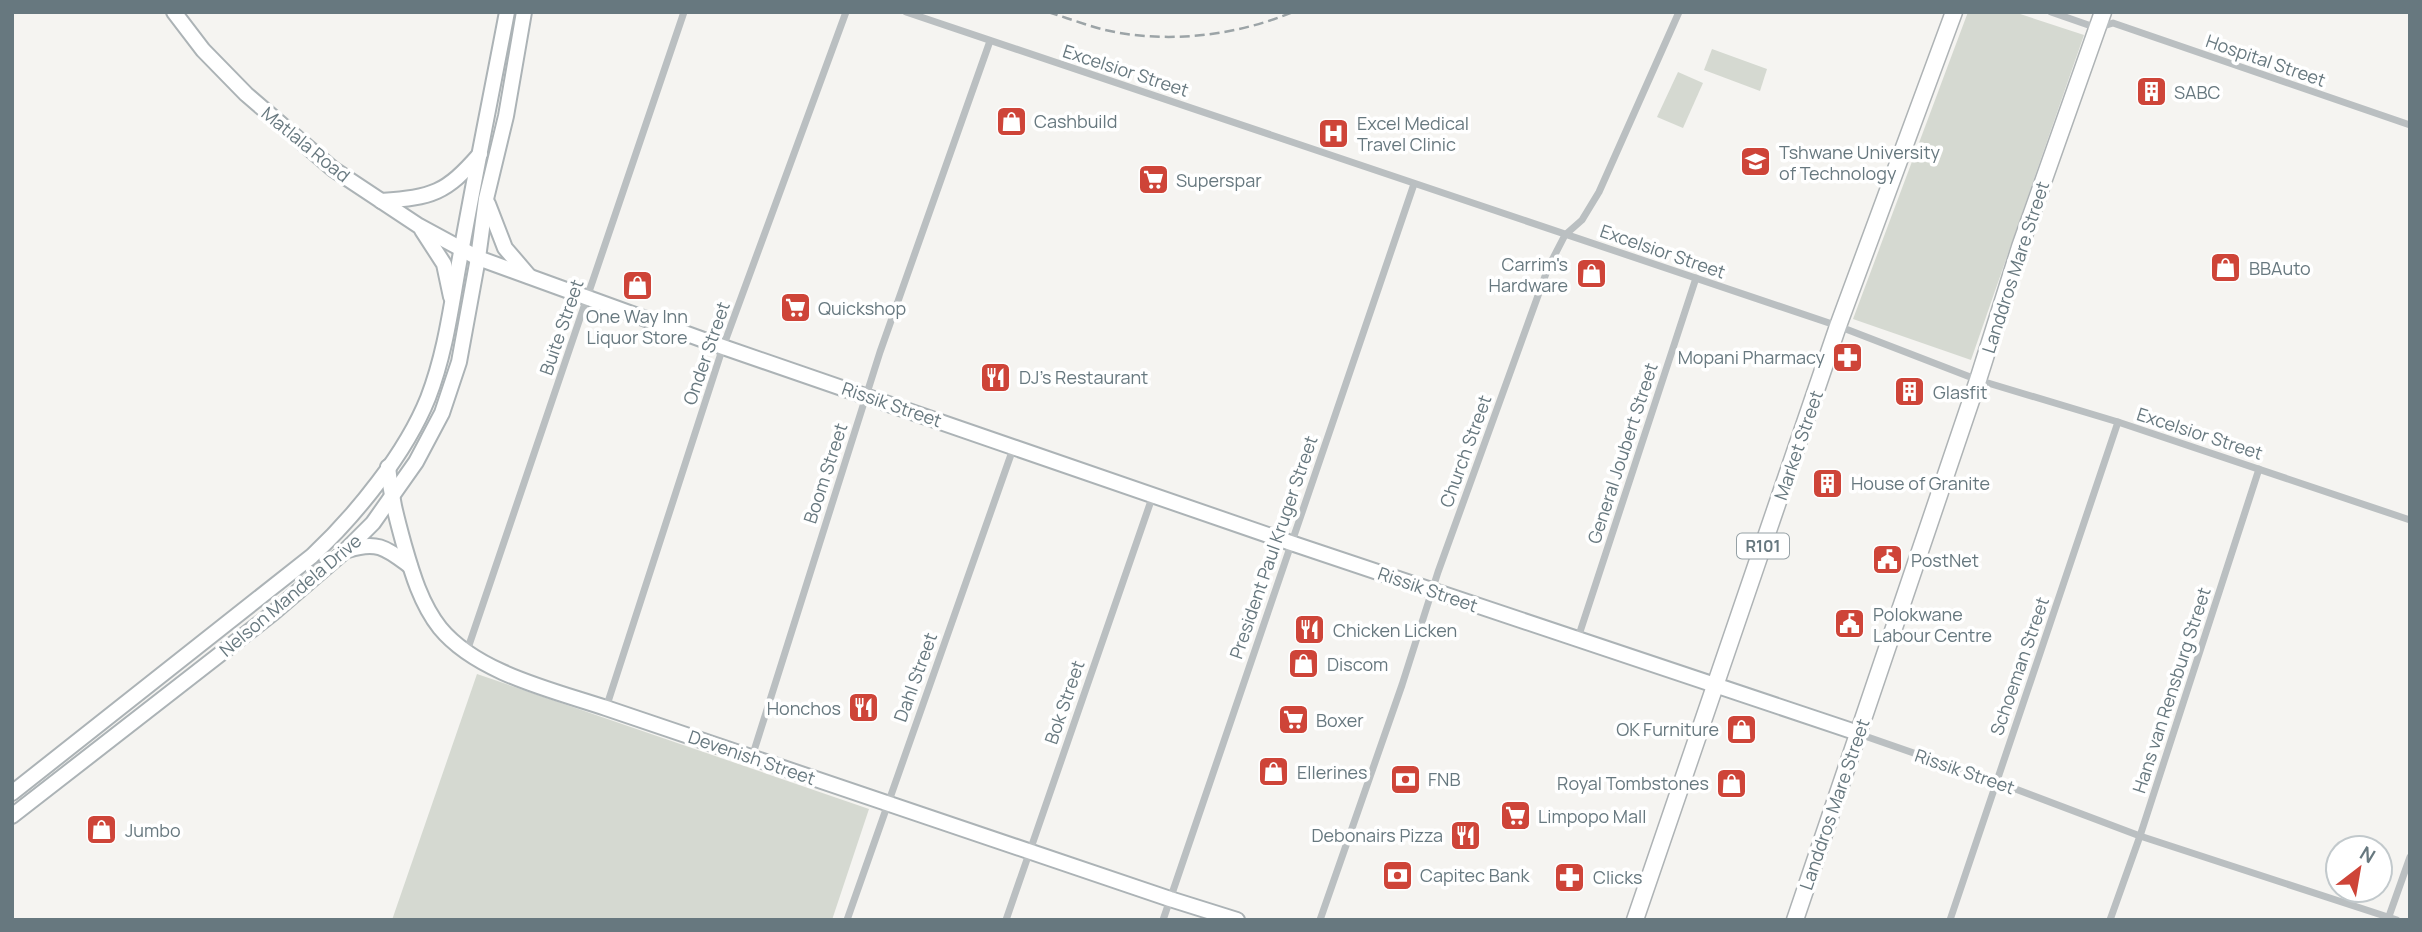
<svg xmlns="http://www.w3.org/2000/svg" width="2422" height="932" viewBox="0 0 2422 932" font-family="Manrope,sans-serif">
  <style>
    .green { fill: #d5d9d1 }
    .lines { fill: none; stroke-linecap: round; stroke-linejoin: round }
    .secondary-casing { stroke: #acb3b6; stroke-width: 18 }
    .primary-casing { stroke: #aeb3b5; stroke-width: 19 }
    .minor { stroke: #babfc1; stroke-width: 7 }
    .secondary { stroke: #fff; stroke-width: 14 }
    .primary { stroke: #fff; stroke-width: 16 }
    .rail { stroke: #9ca4a7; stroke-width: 2.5; stroke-dasharray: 10 5; stroke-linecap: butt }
    .labels { text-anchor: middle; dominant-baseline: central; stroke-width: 7; stroke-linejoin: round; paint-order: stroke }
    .shield { fill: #fff; stroke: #95a0a5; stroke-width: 2 }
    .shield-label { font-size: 16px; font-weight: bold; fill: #67787f }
    .street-label { font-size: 18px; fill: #67787f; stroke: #fff }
    .poi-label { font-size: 18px; fill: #67787f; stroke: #fff; text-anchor: start }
  </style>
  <rect width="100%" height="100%" fill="#f5f4f1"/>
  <g class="green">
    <polygon points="1968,12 2014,12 2084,35 1971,360 1853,319"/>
    <polygon points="1712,49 1767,69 1760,91 1704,70"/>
    <polygon points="1678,72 1703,83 1683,128 1657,117"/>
    <polygon points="477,674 869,809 832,920 392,920"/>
  </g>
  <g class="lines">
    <defs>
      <g id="secondary">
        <polyline points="174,12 203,50 246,94 333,169 419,226 478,258 723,347 1291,543 1858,733"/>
        <path d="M381,201C433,197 445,194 480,154"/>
        <polyline points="488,204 505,248 529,276"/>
        <polyline points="422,230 444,264 451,297"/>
        <path d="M388,467C391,497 396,516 404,545C412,573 421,604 440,628C477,673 552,690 606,708L1170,899L1237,920"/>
        <path d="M348,550C378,540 387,549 410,566"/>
        <path d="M12,793L312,556C356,515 406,453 428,398C447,349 452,298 462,247C476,169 492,91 507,12"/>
        <polyline points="12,816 273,613 345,551 373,523 416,462 442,413 459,362 478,258 486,199 506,116 524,12"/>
      </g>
      <g id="primary">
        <polyline points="1635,920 1838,326 1954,12"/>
        <polyline points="1795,920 1978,380 2020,247 2103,12"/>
      </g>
    </defs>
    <use href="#secondary" class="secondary-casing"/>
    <use href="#primary" class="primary-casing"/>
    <g class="minor">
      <polyline points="906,12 1838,326 1978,380 2118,422 2410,520"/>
      <polyline points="2051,12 2097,28 2113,23 2410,125"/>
      <polyline points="1578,638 1696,278"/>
      <polyline points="467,651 684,12"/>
      <polyline points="606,708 723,347 846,12"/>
      <polyline points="1859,734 1997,782 2140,836 2397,920"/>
      <polyline points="752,757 880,352 990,41"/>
      <polyline points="2388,919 2410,857"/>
      <polyline points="847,920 1014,446"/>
      <polyline points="1006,920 1153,495"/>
      <polyline points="1163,920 1414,184"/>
      <polyline points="1320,920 1402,685 1438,572 1548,268 1565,235 1582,220 1599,192 1679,12"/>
      <polyline points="1950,920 2118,422"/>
      <polyline points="2110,920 2140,836 2259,469"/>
    </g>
    <use href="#secondary" class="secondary"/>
    <use href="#primary" class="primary"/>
    <path class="rail" d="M1048,12C1067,18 1086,25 1105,30C1167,44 1235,36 1293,12"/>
  </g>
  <defs>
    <symbol id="building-square" viewBox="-11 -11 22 22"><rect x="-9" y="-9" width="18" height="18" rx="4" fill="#ce4438" stroke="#fff"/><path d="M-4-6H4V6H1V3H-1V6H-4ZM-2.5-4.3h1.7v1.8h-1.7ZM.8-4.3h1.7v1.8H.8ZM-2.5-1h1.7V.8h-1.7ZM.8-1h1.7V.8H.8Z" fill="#fff"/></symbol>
    <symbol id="shop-square" viewBox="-11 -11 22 22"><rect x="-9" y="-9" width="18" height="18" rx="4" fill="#ce4438" stroke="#fff"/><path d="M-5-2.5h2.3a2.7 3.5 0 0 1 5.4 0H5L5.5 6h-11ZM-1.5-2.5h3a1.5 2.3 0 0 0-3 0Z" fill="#fff"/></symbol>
    <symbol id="hospital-square" viewBox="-11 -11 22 22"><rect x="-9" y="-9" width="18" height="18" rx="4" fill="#ce4438" stroke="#fff"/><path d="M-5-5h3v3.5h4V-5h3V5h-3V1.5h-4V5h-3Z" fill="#fff"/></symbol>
    <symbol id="university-square" viewBox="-11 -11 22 22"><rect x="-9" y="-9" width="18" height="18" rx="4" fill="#ce4438" stroke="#fff"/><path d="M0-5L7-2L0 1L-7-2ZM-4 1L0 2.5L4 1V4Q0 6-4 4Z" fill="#fff"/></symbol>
    <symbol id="supermarket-square" viewBox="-11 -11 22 22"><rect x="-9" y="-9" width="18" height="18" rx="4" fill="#ce4438" stroke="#fff"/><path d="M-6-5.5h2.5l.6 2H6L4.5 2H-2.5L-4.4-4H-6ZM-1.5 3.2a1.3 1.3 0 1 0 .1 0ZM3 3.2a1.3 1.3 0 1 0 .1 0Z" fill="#fff"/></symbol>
    <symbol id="pharmacy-square" viewBox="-11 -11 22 22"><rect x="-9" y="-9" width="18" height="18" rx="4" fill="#ce4438" stroke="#fff"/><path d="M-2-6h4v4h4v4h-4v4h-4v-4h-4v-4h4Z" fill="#fff"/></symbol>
    <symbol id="restaurant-square" viewBox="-11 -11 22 22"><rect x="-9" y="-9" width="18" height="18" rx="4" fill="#ce4438" stroke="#fff"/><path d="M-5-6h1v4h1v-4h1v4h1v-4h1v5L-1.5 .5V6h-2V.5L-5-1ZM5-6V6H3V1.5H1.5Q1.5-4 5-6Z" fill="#fff"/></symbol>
    <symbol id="civic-square" viewBox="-11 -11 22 22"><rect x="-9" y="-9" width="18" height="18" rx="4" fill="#ce4438" stroke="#fff"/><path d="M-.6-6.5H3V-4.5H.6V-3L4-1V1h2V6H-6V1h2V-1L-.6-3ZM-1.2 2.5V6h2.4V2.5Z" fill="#fff"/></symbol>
    <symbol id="bank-square" viewBox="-11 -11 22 22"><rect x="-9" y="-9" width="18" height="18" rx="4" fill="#ce4438" stroke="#fff"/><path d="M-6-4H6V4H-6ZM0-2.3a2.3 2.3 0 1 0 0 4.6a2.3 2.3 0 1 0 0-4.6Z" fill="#fff"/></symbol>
  </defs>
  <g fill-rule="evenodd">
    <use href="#building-square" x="2134" y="74" width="35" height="35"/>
    <use href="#shop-square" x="994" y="104" width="35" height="35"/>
    <use href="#hospital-square" x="1316" y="116" width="35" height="35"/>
    <use href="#university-square" x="1738" y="144" width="35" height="35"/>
    <use href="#supermarket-square" x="1136" y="162" width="35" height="35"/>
    <use href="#shop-square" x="2208" y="250" width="35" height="35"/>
    <use href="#shop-square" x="1574" y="256" width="35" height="35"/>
    <use href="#shop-square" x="620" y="268" width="35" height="35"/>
    <use href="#supermarket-square" x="778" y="290" width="35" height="35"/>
    <use href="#pharmacy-square" x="1830" y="340" width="35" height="35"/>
    <use href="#restaurant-square" x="978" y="360" width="35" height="35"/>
    <use href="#building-square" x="1892" y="374" width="35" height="35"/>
    <use href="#building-square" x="1810" y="466" width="35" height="35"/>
    <use href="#civic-square" x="1870" y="542" width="35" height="35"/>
    <use href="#civic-square" x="1832" y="606" width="35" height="35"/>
    <use href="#restaurant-square" x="1292" y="612" width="35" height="35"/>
    <use href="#shop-square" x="1286" y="646" width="35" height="35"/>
    <use href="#restaurant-square" x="846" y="690" width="35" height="35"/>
    <use href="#supermarket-square" x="1276" y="702" width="35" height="35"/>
    <use href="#shop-square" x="1724" y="712" width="35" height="35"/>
    <use href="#shop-square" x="1256" y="754" width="35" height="35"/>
    <use href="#bank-square" x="1388" y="762" width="35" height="35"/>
    <use href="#shop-square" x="1714" y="766" width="35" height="35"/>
    <use href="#supermarket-square" x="1498" y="798" width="35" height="35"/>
    <use href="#shop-square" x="84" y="812" width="35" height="35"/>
    <use href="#restaurant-square" x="1448" y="818" width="35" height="35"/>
    <use href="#bank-square" x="1380" y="858" width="35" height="35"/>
    <use href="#pharmacy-square" x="1552" y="860" width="35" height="35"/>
  </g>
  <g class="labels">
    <rect class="shield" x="1737" y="533.5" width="52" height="25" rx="5"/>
    <g class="shield-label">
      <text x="1763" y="546">R101</text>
    </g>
    <g class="street-label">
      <text transform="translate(2266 60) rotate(19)">Hospital Street</text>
      <text transform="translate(1126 70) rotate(18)">Excelsior Street</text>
      <text transform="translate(306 144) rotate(39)">Matlala Road</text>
      <text transform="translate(1663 251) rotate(19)">Excelsior Street</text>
      <text transform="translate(2015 267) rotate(-72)">Landdros Mare Street</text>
      <text transform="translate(561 327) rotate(-71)">Buite Street</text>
      <text transform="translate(706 353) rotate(-71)">Onder Street</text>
      <text transform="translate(892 404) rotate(19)">Rissik Street</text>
      <text transform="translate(2200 433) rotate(18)">Excelsior Street</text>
      <text transform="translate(1798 445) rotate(-71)">Market Street</text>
      <text transform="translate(1465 451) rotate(-70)">Church Street</text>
      <text transform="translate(1622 453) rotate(-72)">General Joubert Street</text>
      <text transform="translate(825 473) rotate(-72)">Boom Street</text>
      <text transform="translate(1273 547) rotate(-71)">President Paul Kruger Street</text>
      <text transform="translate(1428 589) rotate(19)">Rissik Street</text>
      <text transform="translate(290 595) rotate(-40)">Nelson Mandela Drive</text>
      <text transform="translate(2019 666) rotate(-71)">Schoeman Street</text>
      <text transform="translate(915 677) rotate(-70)">Dahl Street</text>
      <text transform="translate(2171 690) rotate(-72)">Hans van Rensburg Street</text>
      <text transform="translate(1064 702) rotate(-71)">Bok Street</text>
      <text transform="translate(752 757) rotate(19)">Devenish Street</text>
      <text transform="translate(1965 771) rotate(19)">Rissik Street</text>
      <text transform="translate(1834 804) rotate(-71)">Landdros Mare Street</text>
    </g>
    <g class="poi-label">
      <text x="2174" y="92">SABC</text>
      <text x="1034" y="121">Cashbuild</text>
      <text x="1357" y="123">Excel Medical<tspan x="1357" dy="21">Travel Clinic</tspan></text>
      <text x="1779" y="152">Tshwane University<tspan x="1779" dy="21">of Technology</tspan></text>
      <text x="1176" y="180">Superspar</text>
      <text x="1568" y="264" text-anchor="end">Carrim's<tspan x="1568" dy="21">Hardware</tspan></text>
      <text x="2249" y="268">BBAuto</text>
      <text x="818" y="308">Quickshop</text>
      <text x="637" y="316" text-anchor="middle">One Way Inn<tspan x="637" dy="21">Liquor Store</tspan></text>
      <text x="1825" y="357" text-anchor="end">Mopani Pharmacy</text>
      <text x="1019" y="377">DJ's Restaurant</text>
      <text x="1933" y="392">Glasfit</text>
      <text x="1851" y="483">House of Granite</text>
      <text x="1911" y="560">PostNet</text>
      <text x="1873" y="614">Polokwane<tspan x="1873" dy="21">Labour Centre</tspan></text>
      <text x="1333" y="630">Chicken Licken</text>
      <text x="1327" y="664">Discom</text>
      <text x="841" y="708" text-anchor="end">Honchos</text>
      <text x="1316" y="720">Boxer</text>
      <text x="1719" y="729" text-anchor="end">OK Furniture</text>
      <text x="1297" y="772">Ellerines</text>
      <text x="1428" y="779">FNB</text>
      <text x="1709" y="783" text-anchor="end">Royal Tombstones</text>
      <text x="1538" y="816">Limpopo Mall</text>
      <text x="125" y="830">Jumbo</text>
      <text x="1443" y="835" text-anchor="end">Debonairs Pizza</text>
      <text x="1420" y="875">Capitec Bank</text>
      <text x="1593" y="877">Clicks</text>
    </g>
  </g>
  <rect width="2422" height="932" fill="none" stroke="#67787f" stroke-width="28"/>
  <g transform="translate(2359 869) rotate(31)"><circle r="33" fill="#ffffff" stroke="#c2c9cc" stroke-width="2"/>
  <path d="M0-5L12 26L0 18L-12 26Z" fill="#ce4438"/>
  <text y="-10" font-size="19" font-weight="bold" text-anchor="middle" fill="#67787f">N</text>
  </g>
</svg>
